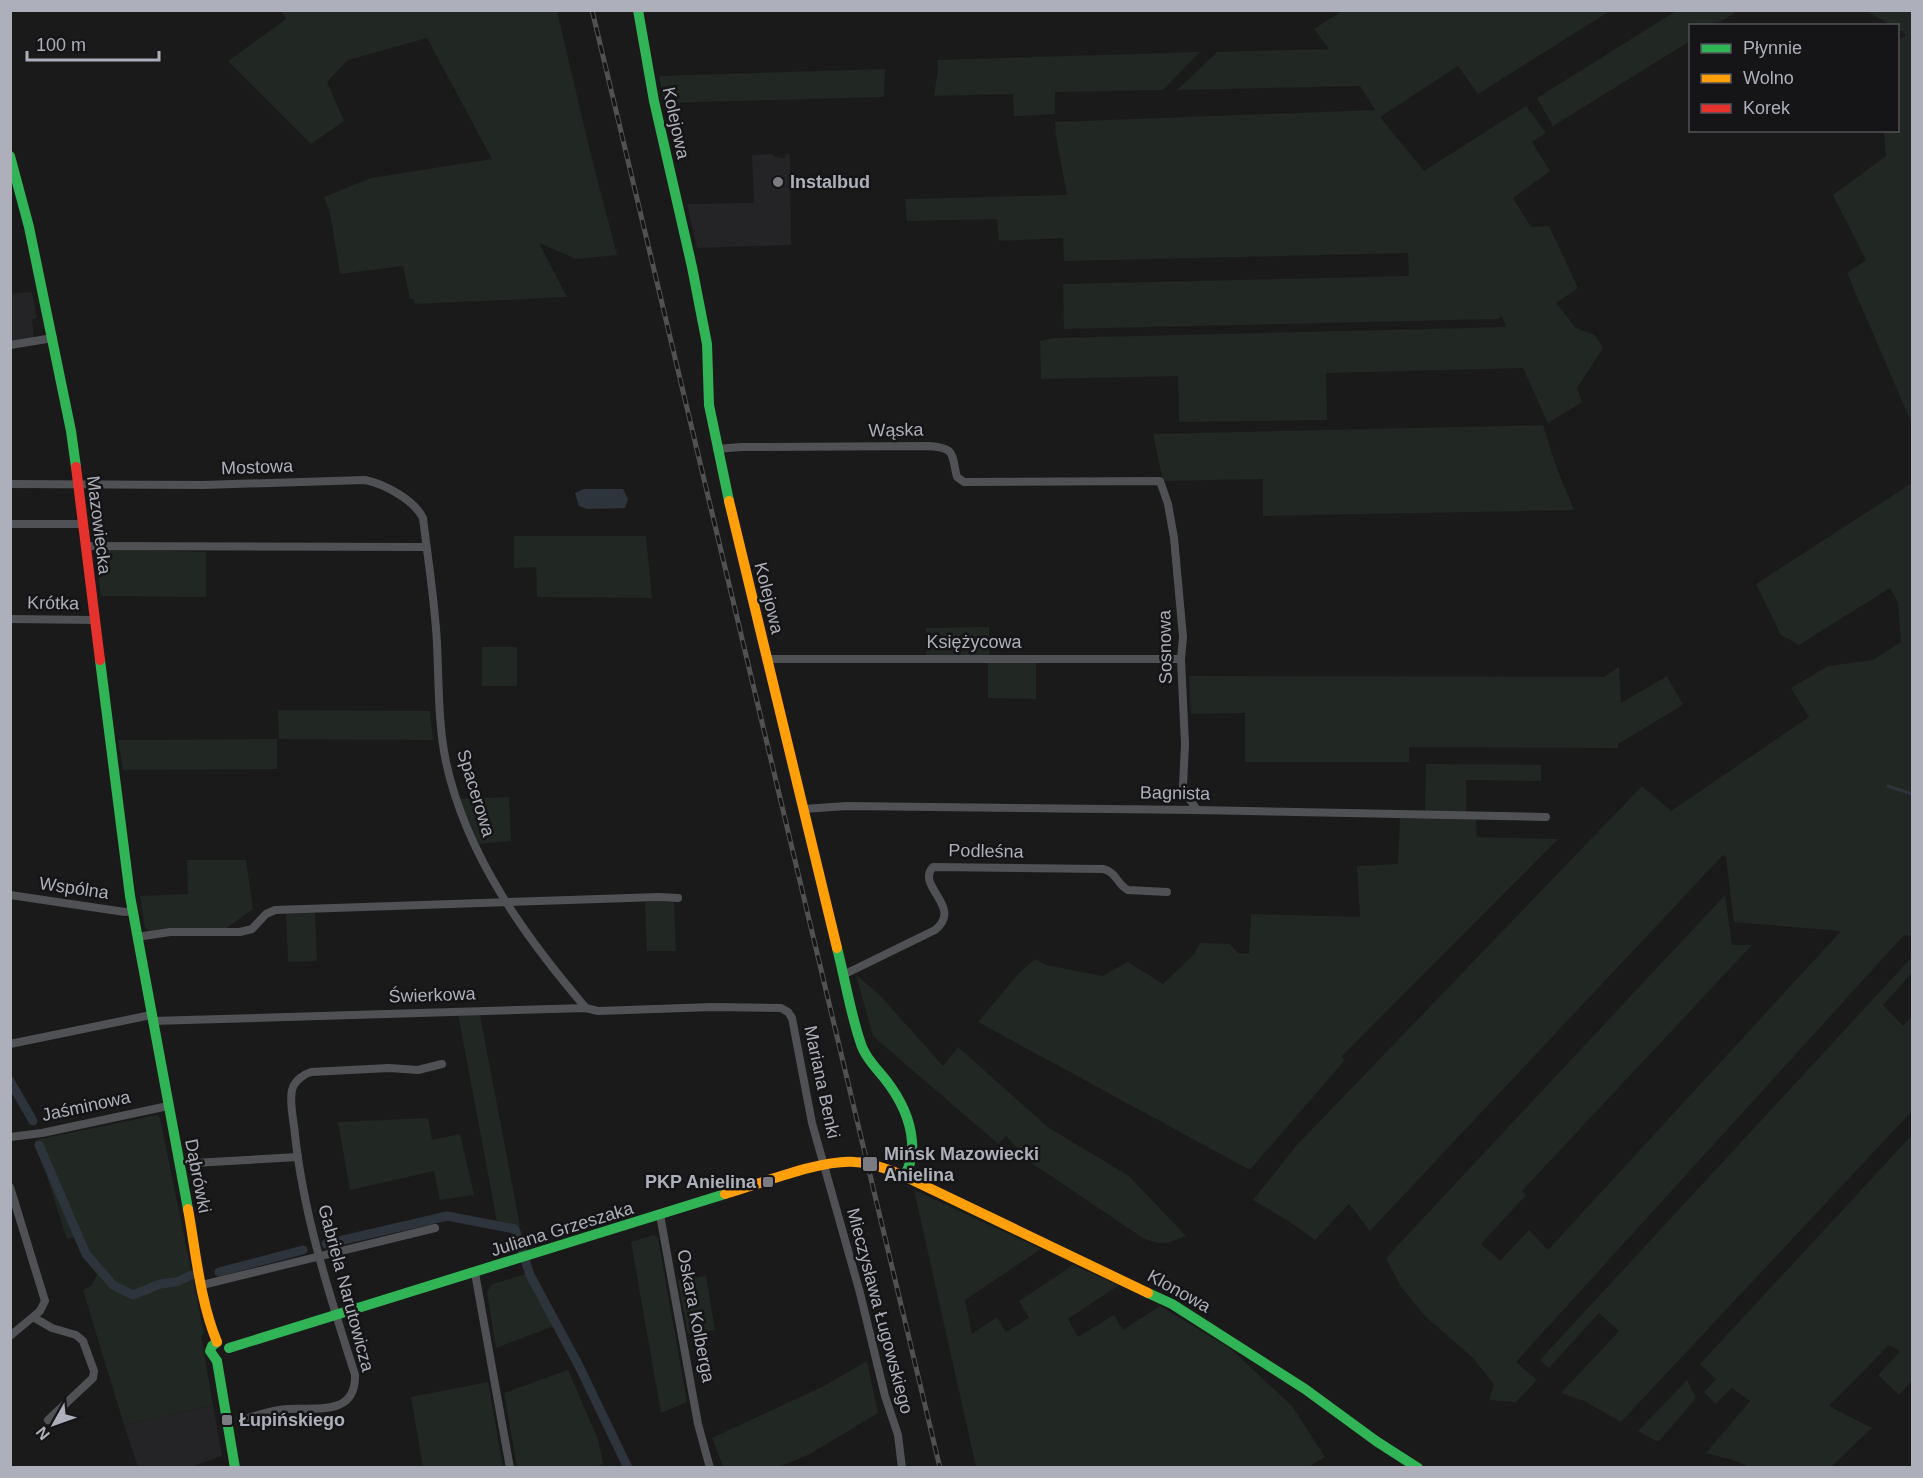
<svg xmlns="http://www.w3.org/2000/svg" width="1923" height="1478" viewBox="0 0 1923 1478" font-family="Arial,sans-serif">
  <style>
    .built { fill: #242426 }
    .green { fill: #212722 }
    .water { fill: #2e343c }
    .lines { fill: none; stroke-linecap: round; stroke-linejoin: round }
    .stream { stroke: #2e343c; stroke-width: 3 }
    .canal { stroke: #2e343c; stroke-width: 9 }
    .street { stroke: #505154; stroke-width: 8 }
    .fast { stroke: #30b455; stroke-width: 10 }
    .slow { stroke: #ff9f0a; stroke-width: 10 }
    .jam { stroke: #e5322d; stroke-width: 10 }
    .rail-casing { stroke: #505153; stroke-width: 5 }
    .rail { stroke: #151417; stroke-width: 3; stroke-dasharray: 9; stroke-linecap: butt }
    .poi-dot { fill: #7a7c82; stroke: #151417; stroke-width: 2 }
    .labels { text-anchor: middle; dominant-baseline: central; stroke-width: 5; stroke-linejoin: round; paint-order: stroke }
    .street-label { font-size: 18px; fill: #adb0ba; stroke: #151417 }
    .poi-label { font-size: 18px; font-weight: bold; fill: #adb0ba; stroke: #151417; text-anchor: start }
  </style>
  <rect width="100%" height="100%" fill="#1a1a1b"/>
  <g class="built">
    <polygon points="773,154 775,157 784,158 786,154 790,154 791,245 697,248 687,204 754,203 752,155"/>
    <polygon points="29,292 32,293 37,318 32,319 34,338 11,341 10,294"/>
    <polygon points="213,1405 222,1456 191,1467 138,1467 124,1425"/>
  </g>
  <g class="green">
    <polygon points="1733,10 1735,13 1715,25 1690,26 1690,41 1553,126 1537,98 1676,11"/>
    <polygon points="281,11 557,11 590,151 617,255 576,259 539,243 567,297 415,304 413,299 410,299 403,266 340,274 330,213 324,197 371,178 492,159 427,38 348,60 327,82 344,121 311,144 228,61 286,19"/>
    <polygon points="1342,11 1610,11 1478,94 1458,66 1380,117 1424,171 1526,106 1546,133 1532,142 1550,171 1513,198 1531,227 1549,226 1578,288 1556,303 1576,328 1595,335 1603,348 1577,388 1582,402 1548,423 1523,368 1326,373 1327,420 1179,422 1178,376 1041,379 1040,341 1055,338 1506,327 1502,316 1498,319 1064,329 1063,284 1409,276 1408,253 1064,261 1063,238 999,241 997,219 907,221 905,199 1067,195 1056,137 1055,122 1375,110 1360,86 1177,90 1217,52 1329,49 1314,29"/>
    <polygon points="1866,11 1912,11 1912,424 1847,273 1866,260 1833,195 1886,156 1884,131 1898,130 1898,41 1906,35 1898,29 1898,26 1891,25"/>
    <polygon points="1200,52 1163,90 1055,92 1055,114 1014,116 1013,94 934,96 938,69 937,60"/>
    <polygon points="885,69 884,97 664,103 659,76"/>
    <polygon points="1543,425 1557,469 1574,510 1263,516 1263,479 1163,481 1153,434"/>
    <polygon points="1912,483 1912,936 1904,935 1516,1362 1537,1380 1516,1402 1489,1400 1494,1384 1473,1358 1425,1316 1401,1287 1386,1258 1725,895 1732,945 1752,945 1522,1191 1526,1195 1481,1244 1500,1261 1529,1230 1548,1250 1841,931 1734,922 1726,857 1723,855 1370,1231 1349,1204 1315,1240 1287,1220 1253,1200 1296,1146 1642,786 1671,811 1809,717 1791,688 1828,666 1873,660 1901,642 1898,603 1890,588 1799,645 1781,635 1756,584"/>
    <polygon points="514,536 646,536 652,598 537,597 536,567 514,568"/>
    <polygon points="103,549 206,552 206,597 101,596 96,555"/>
    <polygon points="989,627 989,655 926,655 926,628"/>
    <rect x="482" y="647" width="35" height="39"/>
    <polygon points="1036,662 1036,699 988,698 988,663"/>
    <polygon points="1619,667 1621,703 1667,676 1683,705 1618,744 1618,748 1409,747 1409,762 1245,762 1245,713 1191,714 1189,676 1604,677"/>
    <polygon points="278,710 430,711 433,740 279,739"/>
    <polygon points="277,739 277,769 123,770 118,740"/>
    <polygon points="1426,764 1541,765 1541,781 1466,780 1466,812 1425,811"/>
    <polygon points="509,797 511,841 478,844 463,809 461,799"/>
    <polygon points="1400,817 1476,818 1477,837 1558,839 1342,1056 1345,1060 1250,1170 978,1022 1018,974 1035,959 1046,965 1102,976 1128,962 1163,984 1195,953 1200,943 1230,944 1238,953 1249,954 1251,914 1360,917 1357,866 1398,864"/>
    <polygon points="187,860 246,860 253,909 225,929 151,932 145,928 140,896 188,894"/>
    <polygon points="645,902 674,902 676,951 647,951"/>
    <polygon points="315,913 317,961 288,962 286,914"/>
    <polygon points="1912,957 1912,973 1883,1005 1903,1026 1912,1016 1912,1111 1621,1422 1584,1401 1561,1393 1619,1331 1599,1313 1549,1368 1540,1360"/>
    <path d="M856,975L878,993L943,1066L958,1047L1049,1128L1129,1176L1186,1236C1167,1244 1163,1246 1143,1238L1030,1162L1006,1136L998,1144L873,1036Z"/>
    <polygon points="458,1014 480,1015 520,1226 497,1222"/>
    <polygon points="157,1115 160,1118 204,1334 201,1335 213,1405 124,1425 83,1290 91,1286 97,1275 84,1256 76,1237 67,1239 35,1140"/>
    <polygon points="428,1118 432,1140 460,1134 474,1195 440,1200 434,1171 350,1190 338,1122"/>
    <polygon points="1912,1135 1912,1381 1899,1395 1878,1375 1900,1351 1889,1345 1829,1406 1872,1428 1831,1467 1750,1467 1733,1460 1706,1453 1750,1401 1732,1388 1715,1404 1704,1392 1716,1379 1700,1364"/>
    <polygon points="914,1190 1041,1249 965,1300 972,1334 997,1317 1006,1332 1029,1318 1019,1301 1073,1265 1119,1285 1068,1319 1078,1337 1114,1315 1123,1330 1160,1306 1231,1349 1292,1406 1325,1457 1307,1468 976,1467"/>
    <polygon points="654,1235 658,1238 687,1402 661,1413 631,1242"/>
    <polygon points="526,1274 554,1326 496,1348 487,1292 492,1284"/>
    <polygon points="706,1276 715,1330 688,1334 678,1280"/>
    <polygon points="867,1361 878,1413 810,1454 779,1467 723,1467 712,1438 824,1386"/>
    <polygon points="568,1370 598,1439 603,1464 593,1468 517,1467 504,1393"/>
    <polygon points="1687,1380 1696,1398 1660,1440 1658,1442 1638,1431"/>
    <polygon points="488,1382 503,1467 423,1467 411,1397"/>
  </g>
  <polygon class="water" points="584,489 623,489 628,499 625,508 587,509 579,506 575,493"/>
  <g class="lines">
    <polyline class="stream" points="1888,786 1912,794"/>
    <g class="canal">
      <polyline points="10,1081 33,1121"/>
      <polyline points="39,1145 86,1254 113,1285 133,1295 160,1284 176,1282 192,1275"/>
      <polyline points="326,1244 447,1216 515,1229 530,1275 579,1366 628,1468"/>
      <polyline points="219,1272 303,1250"/>
    </g>
    <g class="street">
      <polyline points="10,345 53,338"/>
      <path d="M717,449L741,447L929,446C957,448 951,455 957,477L964,482L1160,481L1168,504L1174,538L1183,637L1181,659L1185,744L1183,786L1187,795L1197,810"/>
      <path d="M10,484L203,485L365,480C385,484 414,500 423,518C428,560 435,602 437,644C439,684 438,723 446,762C466,855 525,937 586,1008"/>
      <polyline points="10,524 82,524"/>
      <polyline points="86,546 426,547"/>
      <polyline points="10,619 95,620"/>
      <polyline points="767,659 1181,659"/>
      <polyline points="803,809 847,806 1197,810 1546,817"/>
      <polyline points="10,895 125,912 133,911"/>
      <polyline points="137,937 170,932 240,932 252,929 266,914 275,910 659,897 678,898"/>
      <path d="M843,975L935,930C964,907 915,886 933,867L1103,869C1117,872 1117,885 1128,890L1167,892"/>
      <polyline points="152,1021 586,1008 598,1011 713,1007 781,1008 788,1012 792,1018 812,1123 860,1293 885,1396 898,1435 902,1468"/>
      <polyline points="10,1044 151,1015"/>
      <polyline points="10,1137 42,1133 168,1106"/>
      <polyline points="194,1163 298,1157"/>
      <polyline points="10,1187 45,1301 40,1311 10,1336"/>
      <polyline points="660,1215 698,1424 710,1468"/>
      <polyline points="475,1273 510,1468"/>
      <polyline points="202,1285 435,1228"/>
      <polyline points="33,1317 52,1328 76,1335 83,1341 94,1371 93,1378 48,1420"/>
      <path d="M241,1420C256,1416 271,1410 287,1409C315,1407 356,1417 355,1375C330,1296 304,1218 295,1135C294,1121 289,1104 292,1090C294,1081 304,1074 311,1072L389,1068L418,1070L442,1064"/>
    </g>
    <g class="fast">
      <polyline points="638,10 654,101 692,267 707,344 709,405 729,501"/>
      <polyline points="10,156 29,227 71,431 76,467"/>
      <polyline points="100,660 130,896 188,1209"/>
      <path d="M837,948C845,979 850,1011 860,1041C864,1056 876,1068 885,1079C900,1098 910,1117 912,1141C913,1154 911,1165 904,1176"/>
      <polyline points="1148,1293 1172,1304 1305,1389 1376,1441 1418,1468"/>
      <polyline points="217,1342 212,1346 210,1351 217,1361"/>
      <polyline points="229,1348 725,1194"/>
      <polyline points="217,1361 235,1468"/>
    </g>
    <g class="slow">
      <polyline points="729,501 837,948"/>
      <path d="M725,1194C760,1184 821,1159 855,1162C872,1163 888,1169 904,1176L1148,1293"/>
      <path d="M188,1209C196,1253 200,1301 217,1342"/>
    </g>
    <polyline class="jam" points="76,467 100,660"/>
    <defs>
      <polyline id="rail" points="592,10 940,1468"/>
    </defs>
    <use href="#rail" class="rail-casing"/>
    <use href="#rail" class="rail"/>
  </g>
  <g class="poi-dot">
    <circle cx="778" cy="182" r="6"/>
    <rect x="862" y="1156" width="16" height="16" rx="3"/>
    <rect x="762" y="1176" width="12" height="12" rx="3"/>
    <rect x="221" y="1414" width="12" height="12" rx="3"/>
  </g>
  <g class="labels">
    <g class="street-label">
      <text transform="translate(676 123) rotate(78)">Kolejowa</text>
      <text transform="translate(896 430) rotate(-1)">Wąska</text>
      <text transform="translate(257 467) rotate(-2)">Mostowa</text>
      <text transform="translate(99 525) rotate(83)">Mazowiecka</text>
      <text transform="translate(769 598) rotate(76)">Kolejowa</text>
      <text transform="translate(53 603) rotate(1)">Krótka</text>
      <text x="974" y="642">Księżycowa</text>
      <text transform="translate(1165 647) rotate(-91)">Sosnowa</text>
      <text transform="translate(476 793) rotate(73)">Spacerowa</text>
      <text transform="translate(1175 793) rotate(1)">Bagnista</text>
      <text transform="translate(986 851) rotate(1)">Podleśna</text>
      <text transform="translate(74 888) rotate(8)">Wspólna</text>
      <text transform="translate(432 995) rotate(-2)">Świerkowa</text>
      <text transform="translate(822 1082) rotate(78)">Mariana Benki</text>
      <text transform="translate(86 1106) rotate(-12)">Jaśminowa</text>
      <text transform="translate(198 1176) rotate(79)">Dąbrówki</text>
      <text transform="translate(562 1229) rotate(-17)">Juliana Grzeszaka</text>
      <text transform="translate(346 1288) rotate(75)">Gabriela Narutowicza</text>
      <text transform="translate(1179 1291) rotate(29)">Klonowa</text>
      <text transform="translate(880 1311) rotate(75)">Mieczysława Ługowskiego</text>
      <text transform="translate(696 1316) rotate(79)">Oskara Kolberga</text>
    </g>
    <g class="poi-label">
      <text x="790" y="182">Instalbud</text>
      <text x="884" y="1154">Mińsk Mazowiecki<tspan x="884" dy="21">Anielina</tspan></text>
      <text x="756" y="1182" text-anchor="end">PKP Anielina</text>
      <text x="239" y="1420">Łupińskiego</text>
    </g>
  </g>
  <rect width="1923" height="1478" fill="none" stroke="#adb0ba" stroke-width="24"/>
  <rect x="1689" y="24" width="210" height="108" fill="#151417" stroke="#525258" stroke-width="1.5"/>
  <rect x="1701" y="44" width="30" height="9" fill="#30b455" stroke="#525258" stroke-width="1.5"/>
  <text x="1743" y="54" font-size="18" fill="#adb0ba">Płynnie</text>
  <rect x="1701" y="74" width="30" height="9" fill="#ff9f0a" stroke="#525258" stroke-width="1.5"/>
  <text x="1743" y="84" font-size="18" fill="#adb0ba">Wolno</text>
  <rect x="1701" y="104" width="30" height="9" fill="#e5322d" stroke="#525258" stroke-width="1.5"/>
  <text x="1743" y="114" font-size="18" fill="#adb0ba">Korek</text>
  <g transform="translate(54 1424) rotate(230)" stroke="#151417" stroke-width="4.5" paint-order="stroke">
  <path d="M0-4.5L10 22L0 15L-10 22Z" fill="#adb0ba"/>
  <text y="-9" font-size="16" font-weight="bold" text-anchor="middle" fill="#adb0ba">N</text>
  </g>
  <path d="M27 51v9h132v-9" fill="none" stroke="#adb0ba" stroke-width="3"/>
  <text x="36" y="51" font-size="18" fill="#adb0ba" stroke="#151417" stroke-width="4.5" paint-order="stroke">100 m</text>
</svg>
